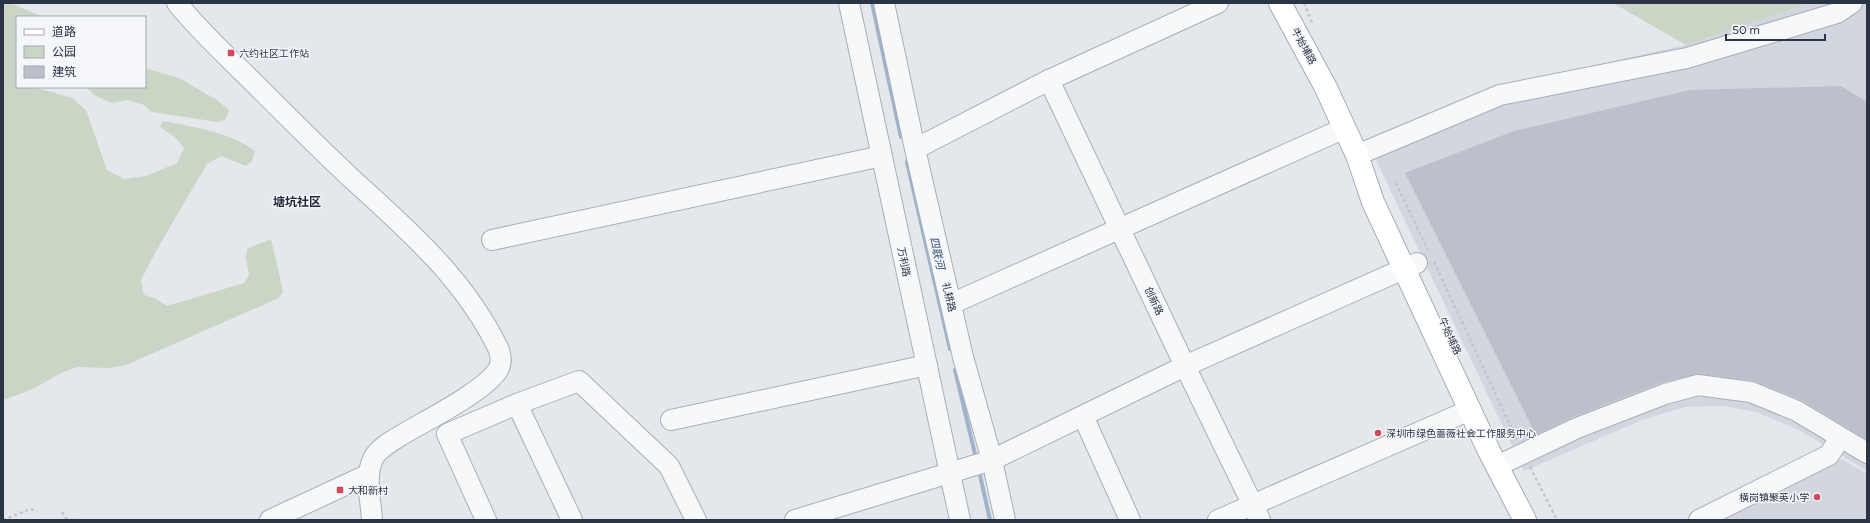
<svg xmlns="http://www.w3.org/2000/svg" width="1870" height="523" viewBox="0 0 1870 523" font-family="Figtree,'Noto Sans SC',sans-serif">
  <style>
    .built { fill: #d2d6de }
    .green { fill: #c9d6c5 }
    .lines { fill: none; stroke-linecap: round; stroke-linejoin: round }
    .stream { stroke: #9fb4cc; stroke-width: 4 }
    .building { fill: #bbc0ca }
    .minor-casing { stroke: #a9aeb7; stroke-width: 22 }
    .major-casing { stroke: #a3abb8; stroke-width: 24 }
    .path { stroke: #c2c5cb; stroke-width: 2.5; stroke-dasharray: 3 3; stroke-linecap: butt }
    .minor { stroke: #f7f8fa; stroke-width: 20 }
    .major { stroke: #fff; stroke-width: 22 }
    .poi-dot { fill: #d1495b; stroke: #f4f6f9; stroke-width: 1.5 }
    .labels { text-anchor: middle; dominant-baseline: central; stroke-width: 3; stroke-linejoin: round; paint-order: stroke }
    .street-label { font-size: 10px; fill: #2b3445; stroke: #f4f6f9 }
    .poi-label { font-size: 10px; fill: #2b3445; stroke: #f4f6f9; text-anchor: start }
    .water-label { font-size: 11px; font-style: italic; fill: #34527a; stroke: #f4f6f9 }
    .quarter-label { font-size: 12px; font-weight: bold; fill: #1d2536; stroke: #f4f6f9 }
  </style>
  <rect width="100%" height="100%" fill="#e4e7ec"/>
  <g class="built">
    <polygon points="1809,3 1867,3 1867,471 1801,431 1756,412 1723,406 1685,407 1642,420 1524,471 1367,141 1497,87 1686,45"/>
    <polygon points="1842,459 1867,474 1867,520 1720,520"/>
  </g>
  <g class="green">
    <path d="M3,3H10L43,17H17V87H34L72,98L86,110L107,170L124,179L146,176L177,163L184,148L175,137L160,127L163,121C193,127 230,132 255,151L252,161L246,166L221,156L207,164L156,251L141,280L144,295L155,298L167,306L244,283L249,275L246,258L247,249L271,239L283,291L279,298L126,365L109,368L76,367L61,373L33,389L3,400Z"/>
    <polygon points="1613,3 1809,3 1686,45"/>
    <polygon points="145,68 179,78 217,100 229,110 226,119 218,122 152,112 144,105 128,100 112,103 94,95 87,87 145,87"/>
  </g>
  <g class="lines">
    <g class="stream">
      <polyline points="872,3 901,137"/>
      <polyline points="907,162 950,349"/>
      <polyline points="955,370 975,454"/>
      <polyline points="980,475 990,520"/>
    </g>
  </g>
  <polygon class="building" points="1841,86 1867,102 1867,440 1803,401 1755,381 1699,374 1661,383 1573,417 1536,435 1405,173 1514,131 1690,90"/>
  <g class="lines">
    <defs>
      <g id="minor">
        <path d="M177,3C201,33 228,57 255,84C287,116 319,148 352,179C409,231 465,279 499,350C501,357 502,363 498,370C483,392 429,419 405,433C394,440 381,446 374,457C364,475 371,501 372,520"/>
        <polyline points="849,3 960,520"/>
        <polyline points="884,3 915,149 963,357 992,460 1005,520"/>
        <polyline points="1049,80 1185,366 1260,520"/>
        <polyline points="915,149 1049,80 1218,3"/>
        <polyline points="1357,155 1500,95 1687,58 1837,13 1852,3"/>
        <polyline points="492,240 882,156"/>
        <polyline points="951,304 1345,128"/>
        <polyline points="517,404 572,520"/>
        <polyline points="1083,416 1130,520"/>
        <polyline points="671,420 927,365"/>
        <polyline points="1497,466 1577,428 1665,394 1698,385 1751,392 1797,411 1867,453"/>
        <polyline points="270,520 369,474"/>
        <polyline points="486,520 447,434 517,404 579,381 669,466 696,520"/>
        <polyline points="795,520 992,460 1185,366 1417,263"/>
        <polyline points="1218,520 1470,410"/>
        <polyline points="1699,520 1829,455 1840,438"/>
      </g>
      <polyline id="major" points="1280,3 1325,86 1357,155 1373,202 1489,451 1525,520"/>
    </defs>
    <use href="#minor" class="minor-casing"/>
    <use href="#major" class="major-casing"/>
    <g class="path">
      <polyline points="1304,3 1313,25"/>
      <polyline points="1396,183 1428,250"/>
      <polyline points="1434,262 1517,440"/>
      <polyline points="1530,467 1557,520"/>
      <polyline points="62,512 67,520"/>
      <polyline points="3,520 30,509 37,511"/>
      <polyline points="77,520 79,519"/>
    </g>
    <use href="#minor" class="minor"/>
    <use href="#major" class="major"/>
  </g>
  <g class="poi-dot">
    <rect x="227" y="49" width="8" height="8" rx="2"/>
    <circle cx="1378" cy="433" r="4"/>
    <rect x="336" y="486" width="8" height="8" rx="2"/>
    <circle cx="1817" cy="497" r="4"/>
  </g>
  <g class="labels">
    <g class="street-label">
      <text transform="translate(1304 46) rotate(61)">牛始埔路</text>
      <text transform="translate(904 262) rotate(78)">万利路</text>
      <text transform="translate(949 297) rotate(77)">礼耕路</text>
      <text transform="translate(1154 301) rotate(65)">创新路</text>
      <text transform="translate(1450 336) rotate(65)">牛始埔路</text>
    </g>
    <g class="poi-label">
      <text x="239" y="53">六约社区工作站</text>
      <text x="1386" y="433">深圳市绿色蔷薇社会工作服务中心</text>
      <text x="348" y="490">大和新村</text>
      <text x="1809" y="497" text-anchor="end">横岗镇聚英小学</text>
    </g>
    <g class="water-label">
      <text transform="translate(937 253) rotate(77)">四联河</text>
    </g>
    <g class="quarter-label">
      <text x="297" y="202">塘坑社区</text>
    </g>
  </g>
  <rect width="1870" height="523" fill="none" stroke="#2b3445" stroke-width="8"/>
  <rect x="16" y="16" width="130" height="72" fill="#f4f6f9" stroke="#a4a8b1"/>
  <rect x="24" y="29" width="20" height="6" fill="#ffffff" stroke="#a4a8b1"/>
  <text x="52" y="36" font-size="12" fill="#2b3445">道路</text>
  <rect x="24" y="46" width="20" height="12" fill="#c9d6c5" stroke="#a4a8b1"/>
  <text x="52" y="56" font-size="12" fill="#2b3445">公园</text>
  <rect x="24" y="66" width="20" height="12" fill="#bbc0ca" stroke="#a4a8b1"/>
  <text x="52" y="76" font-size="12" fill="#2b3445">建筑</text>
  <path d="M1726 34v6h99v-6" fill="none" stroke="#2b3445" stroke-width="2"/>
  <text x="1732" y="34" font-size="12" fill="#2b3445" stroke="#f4f6f9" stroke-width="3" paint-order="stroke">50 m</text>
</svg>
